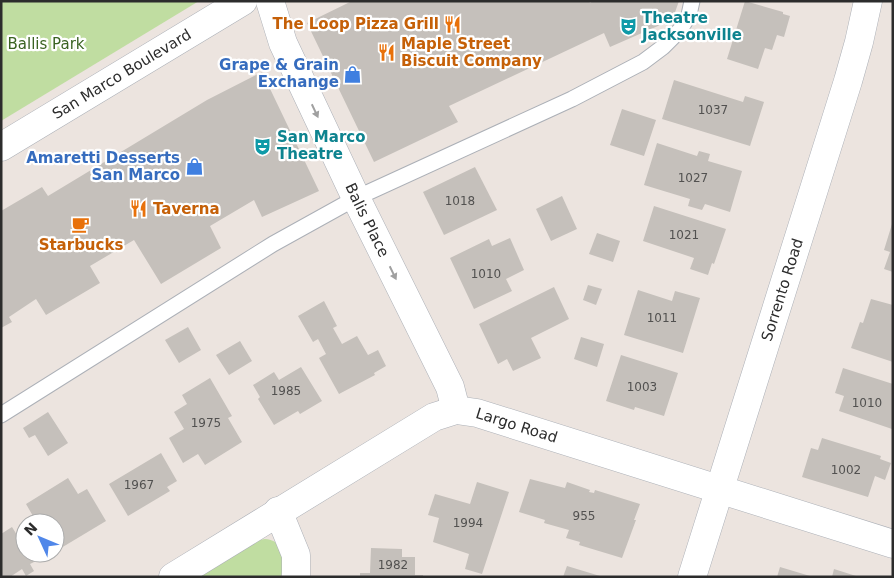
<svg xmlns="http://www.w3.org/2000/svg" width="894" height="578" viewBox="0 0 894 578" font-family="'DejaVu Sans',sans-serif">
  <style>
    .green { fill: #c0dda1 }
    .building { fill: #c5c0bb }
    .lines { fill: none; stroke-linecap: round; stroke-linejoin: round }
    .service-casing { stroke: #acb0b7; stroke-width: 17 }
    .minor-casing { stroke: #acb0b7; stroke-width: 29 }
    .secondary-casing { stroke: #acb0b7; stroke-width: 29 }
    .service { stroke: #fff; stroke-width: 15 }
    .minor { stroke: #fff; stroke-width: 28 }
    .secondary { stroke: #fff; stroke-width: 28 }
    .oneway { fill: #a0a0a0 }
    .labels { text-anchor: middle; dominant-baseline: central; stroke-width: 4.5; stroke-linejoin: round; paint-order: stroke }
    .number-label { font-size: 12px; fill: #525150 }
    .culture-label { font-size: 15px; font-weight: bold; fill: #0d838f; stroke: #fff; text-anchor: start }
    .food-label { font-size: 15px; font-weight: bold; fill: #c56008; stroke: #fff; text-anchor: start }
    .park-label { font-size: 15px; fill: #3a6322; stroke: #fff }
    .shop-label { font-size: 15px; font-weight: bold; fill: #366cbe; stroke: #fff; text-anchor: end }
    .street-label { font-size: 15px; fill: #2c2c2c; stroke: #fff }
  </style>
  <rect width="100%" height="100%" fill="#ece4df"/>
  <g class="green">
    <polygon points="1,1 199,1 1,121"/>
    <path d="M265,539C286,541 285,560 281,577H196L254,541Z"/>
  </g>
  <g class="building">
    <polygon points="352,1 589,1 590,3 593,1 679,1 674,15 667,22 610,47 604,33 449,106 458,122 374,162 307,23"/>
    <polygon points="745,1 783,12 783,14 790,16 784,37 777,35 772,50 765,48 758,69 727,59"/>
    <polygon points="262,72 319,191 262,217 254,200 210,226 221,248 161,284 134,240 90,266 100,283 46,315 36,299 9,317 12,322 1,328 1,211 42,187 48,196 207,100"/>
    <polygon points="674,80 743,102 745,96 764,102 750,146 662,119"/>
    <polygon points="622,109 656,120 644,156 610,145"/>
    <polygon points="657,143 697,156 699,151 710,154 708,161 742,171 730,212 705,204 702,210 688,206 690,199 644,185"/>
    <polygon points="475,167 497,210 444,235 423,192"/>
    <polygon points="562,196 577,229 551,241 536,209"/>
    <polygon points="654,206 726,229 714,264 712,263 708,275 690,269 694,258 643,241"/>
    <polygon points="892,224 893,224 893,272 884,269 890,252 884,250"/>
    <polygon points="597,233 620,241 613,262 589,254"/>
    <polygon points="510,238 524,270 506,279 512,291 474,309 450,258 489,239 492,246"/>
    <polygon points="588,285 602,289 596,305 583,300"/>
    <polygon points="554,287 569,319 531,338 541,358 513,371 507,359 498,364 479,324"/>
    <polygon points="638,290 672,301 675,291 700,298 683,353 624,335"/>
    <polygon points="871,299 893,305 893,362 851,348 860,322 863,323"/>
    <polygon points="324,301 337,326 333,328 342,344 357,336 368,355 378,350 386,366 374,373 375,375 339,394 319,358 326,354 318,339 313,342 298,316"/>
    <polygon points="188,327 201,350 179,363 165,340"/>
    <polygon points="581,337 604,344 597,367 574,359"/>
    <polygon points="240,341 252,361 229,375 216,355"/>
    <polygon points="621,355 678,373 664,416 635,407 634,410 606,401"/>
    <polygon points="301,367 322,401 300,414 298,411 274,425 258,399 260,397 253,385 274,372 279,380"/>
    <polygon points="843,368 893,384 892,429 839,411 844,396 835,393"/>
    <polygon points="210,378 232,416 228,418 242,442 205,465 198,454 183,463 169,438 184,429 174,412 187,404 182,395"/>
    <polygon points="48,412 68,443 48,456 35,435 29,438 23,428"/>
    <polygon points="822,438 881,456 880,459 891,463 885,480 875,476 868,497 802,477 811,448 818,450"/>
    <polygon points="161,453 177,481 167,487 170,491 128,516 109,484"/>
    <polygon points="68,478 78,494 87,489 106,521 56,551 55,523 37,523 26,504"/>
    <polygon points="530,479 565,488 567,482 590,490 589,492 594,493 595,490 640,504 634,520 636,520 622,558 579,545 580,542 566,538 569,530 544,523 545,520 519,512"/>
    <polygon points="477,482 509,492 482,574 465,569 469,554 433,542 439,518 428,515 435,494 470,504"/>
    <polygon points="12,527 25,548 25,553 28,553 34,562 30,564 34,571 26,576 22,569 10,577 1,577 1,534"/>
    <polygon points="371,548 402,549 402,557 415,557 415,575 423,575 423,577 360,577 360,573 370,573"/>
    <polygon points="567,566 600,576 600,577 563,577"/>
    <polygon points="780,567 810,576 810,577 777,577"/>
    <polygon points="834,569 856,576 856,577 832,577"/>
  </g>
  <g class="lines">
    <defs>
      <polyline id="service" points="1,415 273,244 356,198 572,99 643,62 663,47 680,30 689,15 692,1"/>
      <g id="minor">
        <path id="s1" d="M270,1L283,43L356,198L450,387L456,410"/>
        <polyline points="278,511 296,555 296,577"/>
        <path id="s2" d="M173,577L434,417L456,410L477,413L893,544"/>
        <path id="s3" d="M692,577L848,81L859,42L868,1"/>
      </g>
      <g id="secondary">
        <path id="s4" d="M1,147L243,1"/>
      </g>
    </defs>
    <use href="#service" class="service-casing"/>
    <use href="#minor" class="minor-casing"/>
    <use href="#secondary" class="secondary-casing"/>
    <use href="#service" class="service"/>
    <use href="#minor" class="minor"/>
    <use href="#secondary" class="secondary"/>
  </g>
  <defs><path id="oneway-solid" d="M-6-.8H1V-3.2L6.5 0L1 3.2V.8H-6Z" transform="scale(1.25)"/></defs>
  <g class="oneway">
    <use href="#oneway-solid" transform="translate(315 111) rotate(65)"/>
    <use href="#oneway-solid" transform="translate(393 273) rotate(64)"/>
  </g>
  <defs>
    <symbol id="restaurant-bare" viewBox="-9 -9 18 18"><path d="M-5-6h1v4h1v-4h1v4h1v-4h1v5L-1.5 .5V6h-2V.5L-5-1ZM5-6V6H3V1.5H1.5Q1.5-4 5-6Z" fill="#e8710a" stroke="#fff" stroke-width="2.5" paint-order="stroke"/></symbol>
    <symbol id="theatre-bare" viewBox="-9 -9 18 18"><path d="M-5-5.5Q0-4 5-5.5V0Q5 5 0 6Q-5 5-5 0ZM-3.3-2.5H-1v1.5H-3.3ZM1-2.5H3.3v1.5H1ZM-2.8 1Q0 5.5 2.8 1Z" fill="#0f9aa8" stroke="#fff" stroke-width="2.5" paint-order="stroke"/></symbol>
    <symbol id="shop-bare" viewBox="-9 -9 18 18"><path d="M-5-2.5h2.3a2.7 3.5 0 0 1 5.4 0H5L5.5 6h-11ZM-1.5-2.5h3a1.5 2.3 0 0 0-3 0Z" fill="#3f7fe0" stroke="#fff" stroke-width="2.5" paint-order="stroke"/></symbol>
    <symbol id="cafe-bare" viewBox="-9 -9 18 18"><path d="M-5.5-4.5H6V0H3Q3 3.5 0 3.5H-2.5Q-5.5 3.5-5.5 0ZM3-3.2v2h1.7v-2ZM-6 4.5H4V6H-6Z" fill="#e8710a" stroke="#fff" stroke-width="2.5" paint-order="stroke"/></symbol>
  </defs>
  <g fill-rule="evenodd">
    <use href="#restaurant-bare" x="440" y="12" width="25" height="25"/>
    <use href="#theatre-bare" x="616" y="14" width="25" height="25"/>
    <use href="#restaurant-bare" x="374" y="40" width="25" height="25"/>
    <use href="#shop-bare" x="340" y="62" width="25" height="25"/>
    <use href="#theatre-bare" x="250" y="134" width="25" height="25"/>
    <use href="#shop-bare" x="182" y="154" width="25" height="25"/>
    <use href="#restaurant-bare" x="126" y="196" width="25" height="25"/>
    <use href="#cafe-bare" x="68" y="212" width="25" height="25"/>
  </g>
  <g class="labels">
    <g class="number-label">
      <text x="713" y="110">1037</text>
      <text x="693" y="178">1027</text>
      <text x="460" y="201">1018</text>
      <text x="684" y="235">1021</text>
      <text x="486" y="274">1010</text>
      <text x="662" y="318">1011</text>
      <text x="642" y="387">1003</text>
      <text x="286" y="391">1985</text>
      <text x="867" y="403">1010</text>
      <text x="206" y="423">1975</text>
      <text x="846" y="470">1002</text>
      <text x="139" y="485">1967</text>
      <text x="584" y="516">955</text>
      <text x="468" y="523">1994</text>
      <text x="393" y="565">1982</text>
    </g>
    <g class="culture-label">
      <text x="642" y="18">Theatre<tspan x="642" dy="17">Jacksonville</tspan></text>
      <text x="277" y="137">San Marco<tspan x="277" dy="17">Theatre</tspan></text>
    </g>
    <g class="food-label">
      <text x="439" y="24" text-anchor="end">The Loop Pizza Grill</text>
      <text x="401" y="44">Maple Street<tspan x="401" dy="17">Biscuit Company</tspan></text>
      <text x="153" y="209">Taverna</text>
      <text x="81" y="245" text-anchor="middle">Starbucks</text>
    </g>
    <g class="park-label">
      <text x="46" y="44">Ballis Park</text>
    </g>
    <g class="shop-label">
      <text x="339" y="65">Grape &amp; Grain<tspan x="339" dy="17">Exchange</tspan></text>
      <text x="180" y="158">Amaretti Desserts<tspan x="180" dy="17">San Marco</tspan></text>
    </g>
    <g class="street-label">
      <text stroke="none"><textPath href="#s4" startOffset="141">San Marco Boulevard</textPath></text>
      <text stroke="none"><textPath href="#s1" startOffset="240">Balis Place</textPath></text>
      <text stroke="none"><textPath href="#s3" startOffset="301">Sorrento Road</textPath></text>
      <text stroke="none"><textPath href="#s2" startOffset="392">Largo Road</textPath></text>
    </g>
  </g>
  <rect width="894" height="578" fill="none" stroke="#2c2c2c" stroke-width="5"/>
  <g transform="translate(40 538) rotate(314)"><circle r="24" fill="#ffffff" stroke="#ababab"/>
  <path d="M0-4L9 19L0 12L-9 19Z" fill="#5087e9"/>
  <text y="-8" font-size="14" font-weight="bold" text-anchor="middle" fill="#2c2c2c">N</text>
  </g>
</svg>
